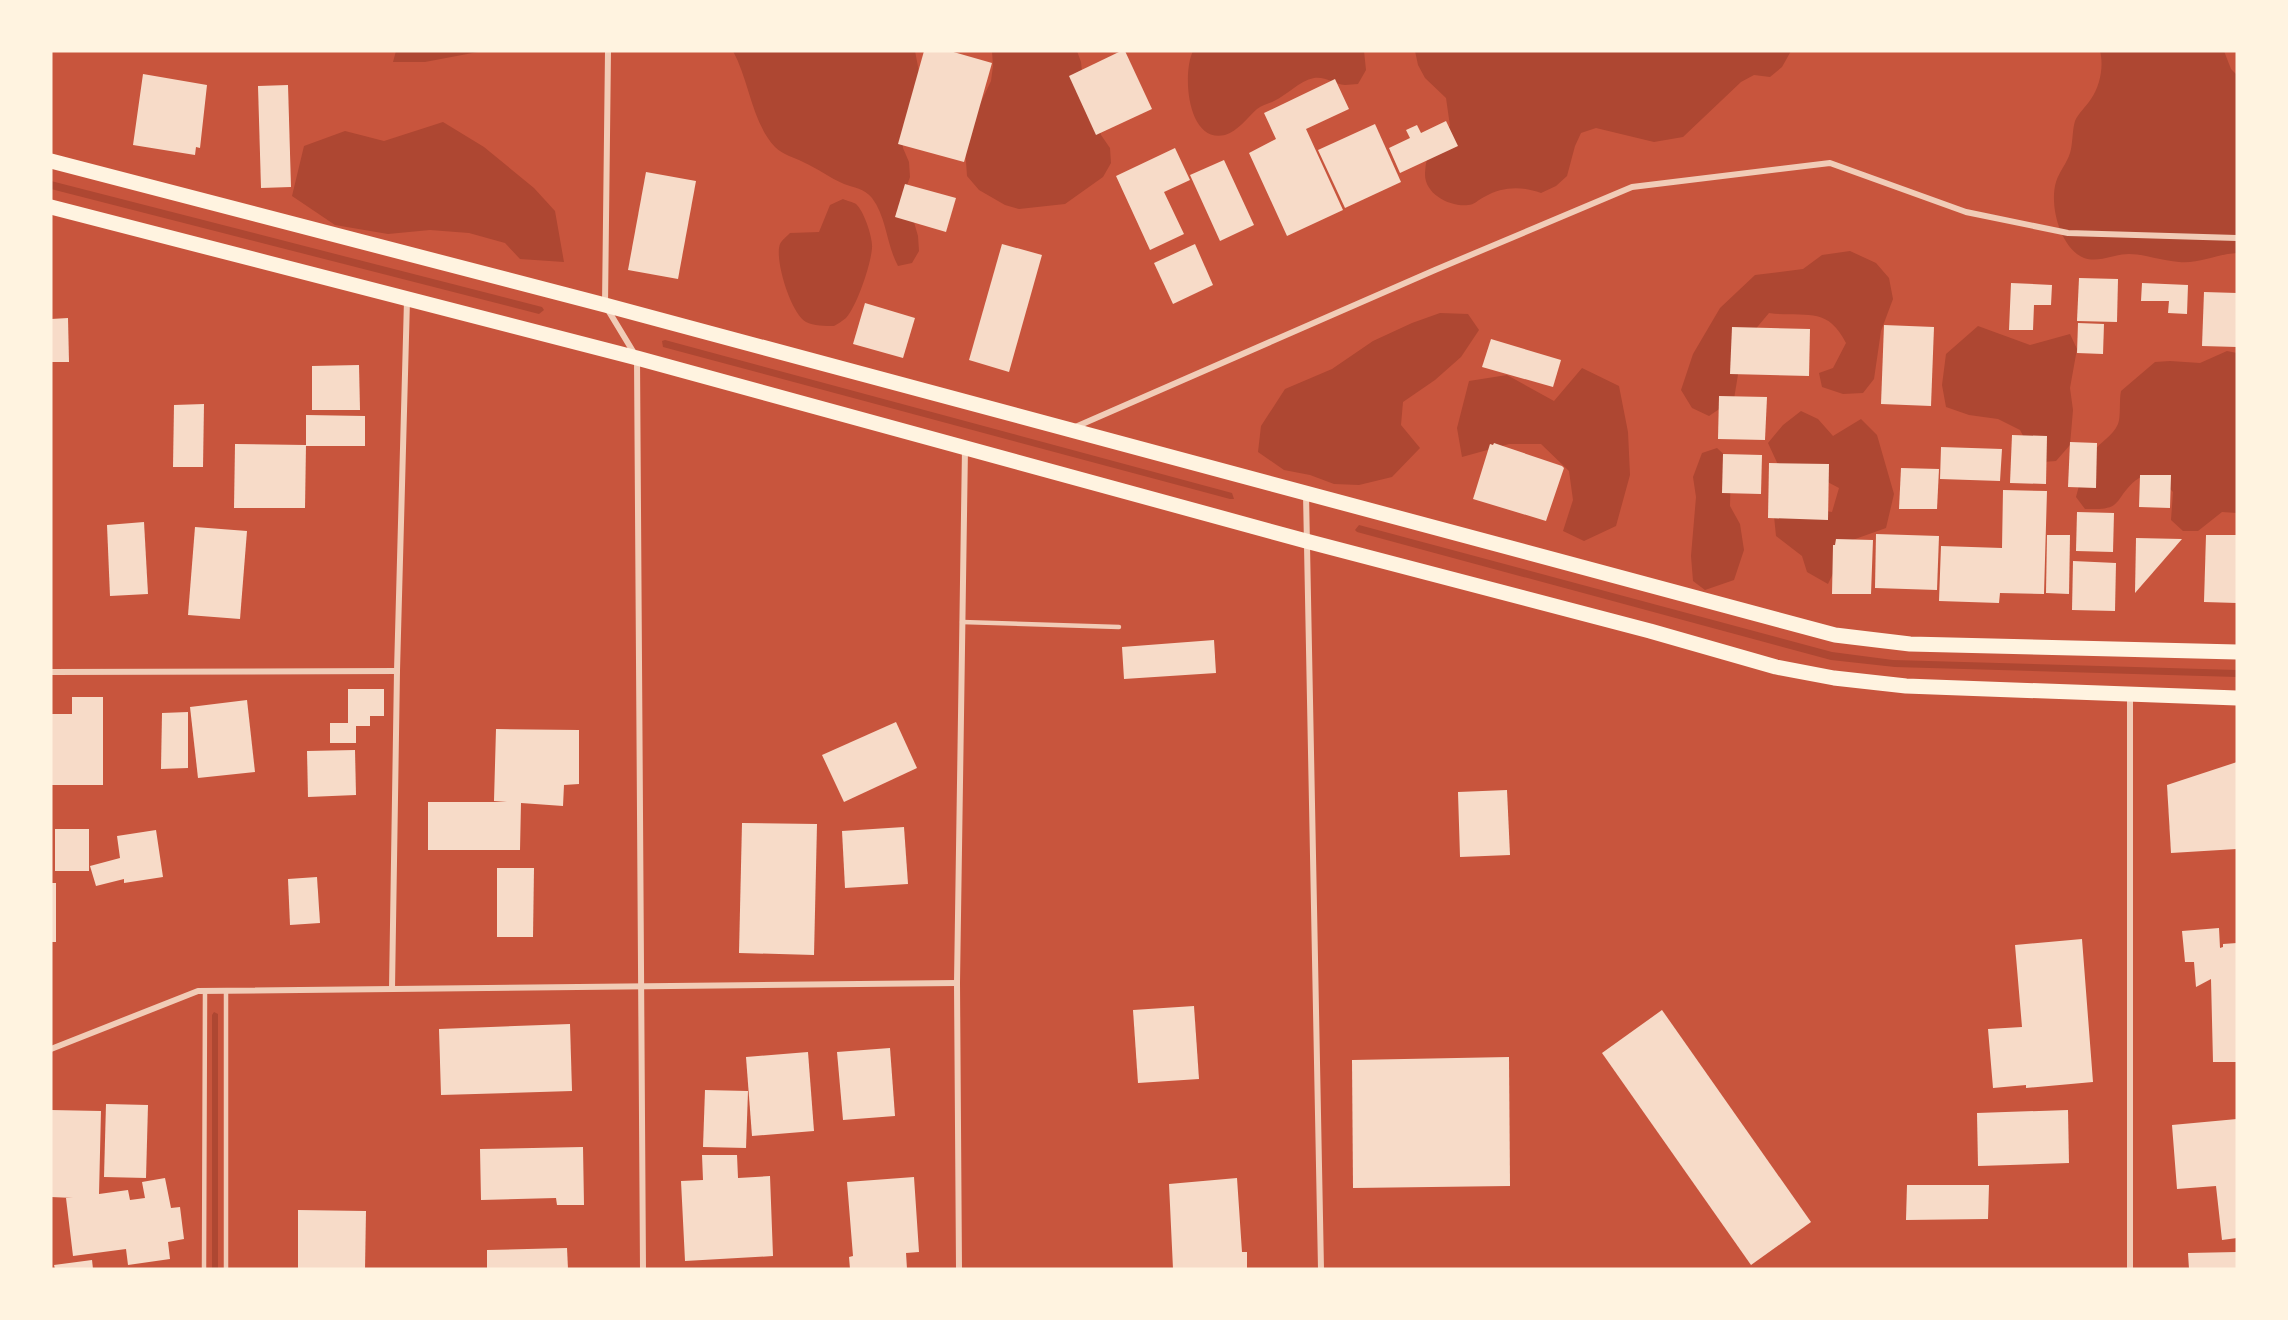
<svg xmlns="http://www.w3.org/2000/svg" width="2288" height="1320" viewBox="0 0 2288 1320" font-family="Bitter,serif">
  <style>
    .green { fill: #ae4732 }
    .building { fill: #f7dbc8 }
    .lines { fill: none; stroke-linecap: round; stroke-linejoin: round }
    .service { stroke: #f1ccb7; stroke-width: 4.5 }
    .minor { stroke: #f1ccb7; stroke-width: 6 }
    .primary { stroke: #fff3e0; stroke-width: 15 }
  </style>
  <rect width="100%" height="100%" fill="#c8553d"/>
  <g class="green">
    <polygon points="396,51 483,51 425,62 393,62"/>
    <path d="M733,51H915L920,77L902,132L903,148L909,162L910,177L905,191L918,236L919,251L912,263L898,266C886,244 887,218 872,198C864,188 854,188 844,184C830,178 817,168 803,162C794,157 783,155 775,147C752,123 749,80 733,51Z"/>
    <polygon points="992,51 1077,51 1081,62 1084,92 1097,119 1101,135 1110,148 1111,163 1103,177 1065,204 1019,209 1005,205 979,190 967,176 965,147 979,106 991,81 993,66"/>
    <path d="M1193,51H1364L1366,70L1358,84C1354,84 1349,85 1345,85C1334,84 1325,76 1314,78C1299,81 1287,95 1274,101C1268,104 1262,105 1257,109C1248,117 1237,132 1225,135C1187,144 1182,73 1193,51Z"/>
    <path d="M1415,51H1791L1782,67L1770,77L1754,75L1741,82L1683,137L1654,142L1596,128L1581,133L1575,146L1567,176L1556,186L1541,193C1522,186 1503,186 1484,197C1478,200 1474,205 1468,205C1450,207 1424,194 1425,173C1426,152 1434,140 1450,126L1446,98L1425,78L1418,65Z"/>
    <path d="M2100,51H2224L2231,69L2237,75V253C2217,254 2199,264 2179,262C2163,261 2144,254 2129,254C2114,254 2099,263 2084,258C2060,248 2049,205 2056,182C2059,172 2067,163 2070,153C2073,143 2072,131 2075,121C2079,112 2086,107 2091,99C2100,86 2104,66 2100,51Z"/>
    <polygon points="443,122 484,147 534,188 555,211 564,262 520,259 505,243 469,233 430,230 388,234 335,225 292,196 304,146 345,131 384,141"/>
    <polygon points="51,181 542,307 544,310 539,314 51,189"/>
    <path d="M843,199C847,201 853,202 856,204C864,211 873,238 872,248C871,264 857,306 846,318C842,321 838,324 834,326C826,326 813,326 806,322C791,314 774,259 780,244C782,240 787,236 790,233L819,232L830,205Z"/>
    <path d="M1850,251L1876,263L1889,278L1893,299L1881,331L1874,379L1863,393L1843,394L1822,387L1819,373L1833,368L1846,343C1827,305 1806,318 1769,313L1743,344L1734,399L1709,416L1692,408L1681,390L1693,354L1720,308L1755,275L1803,269L1822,255Z"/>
    <polygon points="1440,313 1468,314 1479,330 1461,357 1435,380 1403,402 1401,425 1420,448 1392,477 1359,485 1334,484 1310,475 1284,470 1258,452 1261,426 1285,389 1332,369 1373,341 1412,323"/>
    <polygon points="1978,326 2030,345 2070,334 2077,349 2070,388 2073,410 2070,445 2056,461 2043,462 2030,449 2020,430 1998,419 1969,415 1946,407 1942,385 1946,354"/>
    <polygon points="665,340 1232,493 1234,499 1230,499 663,347 662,341"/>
    <path d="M2227,351L2237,353V513L2222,512L2198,531H2183L2171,520L2173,492C2153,470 2141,470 2123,494C2121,497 2117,503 2114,505C2107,510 2094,509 2085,509L2076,497C2080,483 2084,464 2093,452C2100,442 2113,436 2118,424C2121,417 2119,400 2121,391L2155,362L2170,361L2200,363Z"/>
    <polygon points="1582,368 1619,386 1628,432 1630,475 1616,526 1584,541 1563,531 1573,500 1569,471 1541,444 1509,444 1462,457 1457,428 1469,381 1507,375 1554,401"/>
    <polygon points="1801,411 1818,419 1833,436 1861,419 1877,435 1894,494 1886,528 1844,543 1840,559 1828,584 1807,572 1802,556 1776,536 1774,516 1804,508 1832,512 1839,488 1820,478 1780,469 1768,443 1783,425"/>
    <polygon points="1717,448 1731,461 1730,506 1740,524 1744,550 1734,580 1705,590 1693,581 1691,556 1696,497 1693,477 1702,453"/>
    <polygon points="1359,525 1832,652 1893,660 2237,670 2237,677 1895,667 1831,660 1357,532 1355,530"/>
    <polygon points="214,1012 218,1014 218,1269 212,1269 212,1015"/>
  </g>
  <g class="building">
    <polygon points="924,51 950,51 992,63 964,162 898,144"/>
    <polygon points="1121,51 1125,51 1152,109 1096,135 1069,76"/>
    <polygon points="143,74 207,85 200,148 196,147 195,155 133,145"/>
    <polygon points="1335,79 1349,109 1306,129 1343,210 1287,236 1249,153 1276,139 1264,113"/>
    <polygon points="288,85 291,187 261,188 258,86"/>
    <polygon points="1446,121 1458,146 1400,173 1389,148 1410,138 1406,130 1417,125 1421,133"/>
    <polygon points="1375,124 1401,182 1345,208 1318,150"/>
    <polygon points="1175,148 1190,180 1164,192 1184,234 1150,250 1116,176"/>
    <polygon points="1224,160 1254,225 1220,241 1190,175"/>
    <polygon points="646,172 696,181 678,279 628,270"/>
    <polygon points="905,184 956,198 946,232 895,217"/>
    <polygon points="1002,244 1042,255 1009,372 969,360"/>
    <polygon points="1195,244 1213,285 1173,304 1154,263"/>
    <polygon points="2079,278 2118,279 2117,322 2077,321"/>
    <polygon points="2011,283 2052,285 2051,305 2034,305 2033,330 2009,330"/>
    <polygon points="2142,283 2188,285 2187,314 2168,313 2169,301 2141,301"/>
    <polygon points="2204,292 2237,293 2237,347 2202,346"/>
    <polygon points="865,303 915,318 903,358 853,344"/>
    <polygon points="68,318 69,362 51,362 51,319"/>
    <polygon points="2078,323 2104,324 2103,354 2077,353"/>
    <polygon points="1884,325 1934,327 1931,406 1881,404"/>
    <polygon points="1732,327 1810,329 1809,376 1730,374"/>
    <polygon points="1491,339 1561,360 1553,387 1482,367"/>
    <polygon points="359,365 360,410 312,410 312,366"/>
    <polygon points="1719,396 1767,397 1765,440 1718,439"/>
    <polygon points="204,404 203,467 173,467 174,405"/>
    <polygon points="306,415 365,416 365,446 306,446"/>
    <polygon points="2012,435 2047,436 2046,484 2010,483"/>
    <polygon points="2070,442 2097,443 2096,488 2068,487"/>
    <polygon points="1494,443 1562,466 1564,468 1546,521 1473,499 1490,444 1493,445"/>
    <polygon points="235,444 306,445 305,508 234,508"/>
    <polygon points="1941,447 2002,449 2000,481 1940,479"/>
    <polygon points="1723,454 1762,455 1761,494 1722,493"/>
    <polygon points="1769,463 1829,464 1828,520 1768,518"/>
    <polygon points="1901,468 1939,469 1937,509 1899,509"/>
    <polygon points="2140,475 2171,475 2170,508 2139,507"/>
    <polygon points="2003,490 2047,491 2044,594 2000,593 1999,603 1939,601 1941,546 2002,548"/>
    <polygon points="2077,512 2114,513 2113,552 2076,551"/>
    <polygon points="144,522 148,594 110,596 107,525"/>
    <polygon points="195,527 247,531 240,619 188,615"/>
    <polygon points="1876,534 1939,536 1937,590 1875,588"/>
    <polygon points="2047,535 2070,535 2069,594 2046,593"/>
    <polygon points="2206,535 2237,535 2237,603 2204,602"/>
    <polygon points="2136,538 2182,539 2135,593"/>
    <polygon points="1836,539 1873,540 1871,594 1832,594 1833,545 1835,545"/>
    <polygon points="2073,561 2116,563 2115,611 2072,610"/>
    <polygon points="1214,640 1216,673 1124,679 1122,647"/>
    <polygon points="348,689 384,689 384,716 370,716 370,726 356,726 356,743 330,743 330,723 348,723"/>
    <polygon points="72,697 103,697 103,785 51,785 51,714 72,714"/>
    <polygon points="247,700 255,772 198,778 190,707"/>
    <polygon points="188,712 188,768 161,769 162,713"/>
    <polygon points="896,722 917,768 844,802 822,755"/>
    <polygon points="496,729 579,730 579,784 564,785 563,806 521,803 520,850 428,850 428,802 507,802 494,801"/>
    <polygon points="355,750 356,795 308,797 307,751"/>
    <polygon points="2237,762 2237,849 2171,853 2167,785"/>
    <polygon points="1507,790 1510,855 1460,857 1458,792"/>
    <polygon points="742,823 817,824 814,955 739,953"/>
    <polygon points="904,827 908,884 845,888 842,831"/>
    <rect x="55" y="829" width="34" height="42"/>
    <polygon points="156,830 163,877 124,883 124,879 96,886 90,866 120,858 117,836"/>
    <polygon points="497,868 534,868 533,937 497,937"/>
    <polygon points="317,877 320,923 290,925 288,879"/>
    <rect x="51" y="883" width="5" height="59"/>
    <polygon points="2219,928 2220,948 2223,947 2223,944 2237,943 2237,1062 2213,1062 2211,979 2196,987 2194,962 2185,962 2182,931"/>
    <polygon points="2082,939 2093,1082 2026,1088 2026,1085 1993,1088 1988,1029 2022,1027 2015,945"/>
    <polygon points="1194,1006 1199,1079 1138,1083 1133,1010"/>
    <polygon points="1662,1010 1811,1222 1751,1265 1602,1053"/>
    <polygon points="570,1024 572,1091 441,1095 439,1029"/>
    <polygon points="890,1048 895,1116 843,1120 837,1052"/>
    <polygon points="808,1052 814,1131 752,1136 746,1057"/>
    <polygon points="1509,1057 1510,1186 1353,1188 1352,1060"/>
    <polygon points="705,1090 748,1091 746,1148 703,1147"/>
    <polygon points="106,1104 148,1105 146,1178 104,1177"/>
    <polygon points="51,1110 101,1111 99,1194 128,1190 130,1200 145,1198 142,1182 165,1178 171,1208 180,1207 184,1239 168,1242 170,1259 128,1265 126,1249 73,1256 66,1198 73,1198 51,1197"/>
    <polygon points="2068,1110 2069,1163 1978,1166 1977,1113"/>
    <polygon points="2237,1119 2237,1238 2222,1240 2216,1186 2177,1189 2172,1125"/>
    <polygon points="583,1147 584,1205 557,1205 556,1198 481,1200 480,1149"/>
    <polygon points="702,1155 737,1155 738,1178 770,1176 773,1256 685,1261 681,1181 703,1180"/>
    <polygon points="914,1177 919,1252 906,1253 907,1269 850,1269 849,1257 853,1256 847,1182"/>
    <polygon points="1237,1178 1242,1252 1247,1252 1247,1269 1173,1269 1169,1184"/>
    <polygon points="1907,1185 1989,1185 1988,1219 1906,1220"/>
    <polygon points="298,1210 366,1211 365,1269 298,1269"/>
    <polygon points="567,1248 568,1269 487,1269 487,1250"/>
    <polygon points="2237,1252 2237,1269 2189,1269 2188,1253"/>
    <polygon points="92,1260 93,1269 55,1269 54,1265"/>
  </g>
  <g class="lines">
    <g class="service">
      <polyline points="962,622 1119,627"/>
      <polyline points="204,1269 205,991"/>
      <polyline points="226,1269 226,991"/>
    </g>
    <g class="minor">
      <polyline points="608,51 605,305 637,358 643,1269"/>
      <polyline points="1073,428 1435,270 1632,187 1830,163 1966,212 2068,233 2237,238"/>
      <polyline points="1306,494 1321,1269"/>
      <polyline points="51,672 397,671"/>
      <polyline points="2130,696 2130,1269"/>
      <polyline points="392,989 397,671 407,300"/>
      <polyline points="51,1049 198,991 957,983"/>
      <polyline points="959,1269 957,983 965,448"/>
    </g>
    <g class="primary">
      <polyline points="51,161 605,305 1835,635 1910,644 2237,652"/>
      <polyline points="51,207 637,358 1306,541 1650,631 1776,667 1834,678 1906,686 2237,698"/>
    </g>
  </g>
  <rect width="2288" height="1320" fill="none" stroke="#fff3e0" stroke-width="105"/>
</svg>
